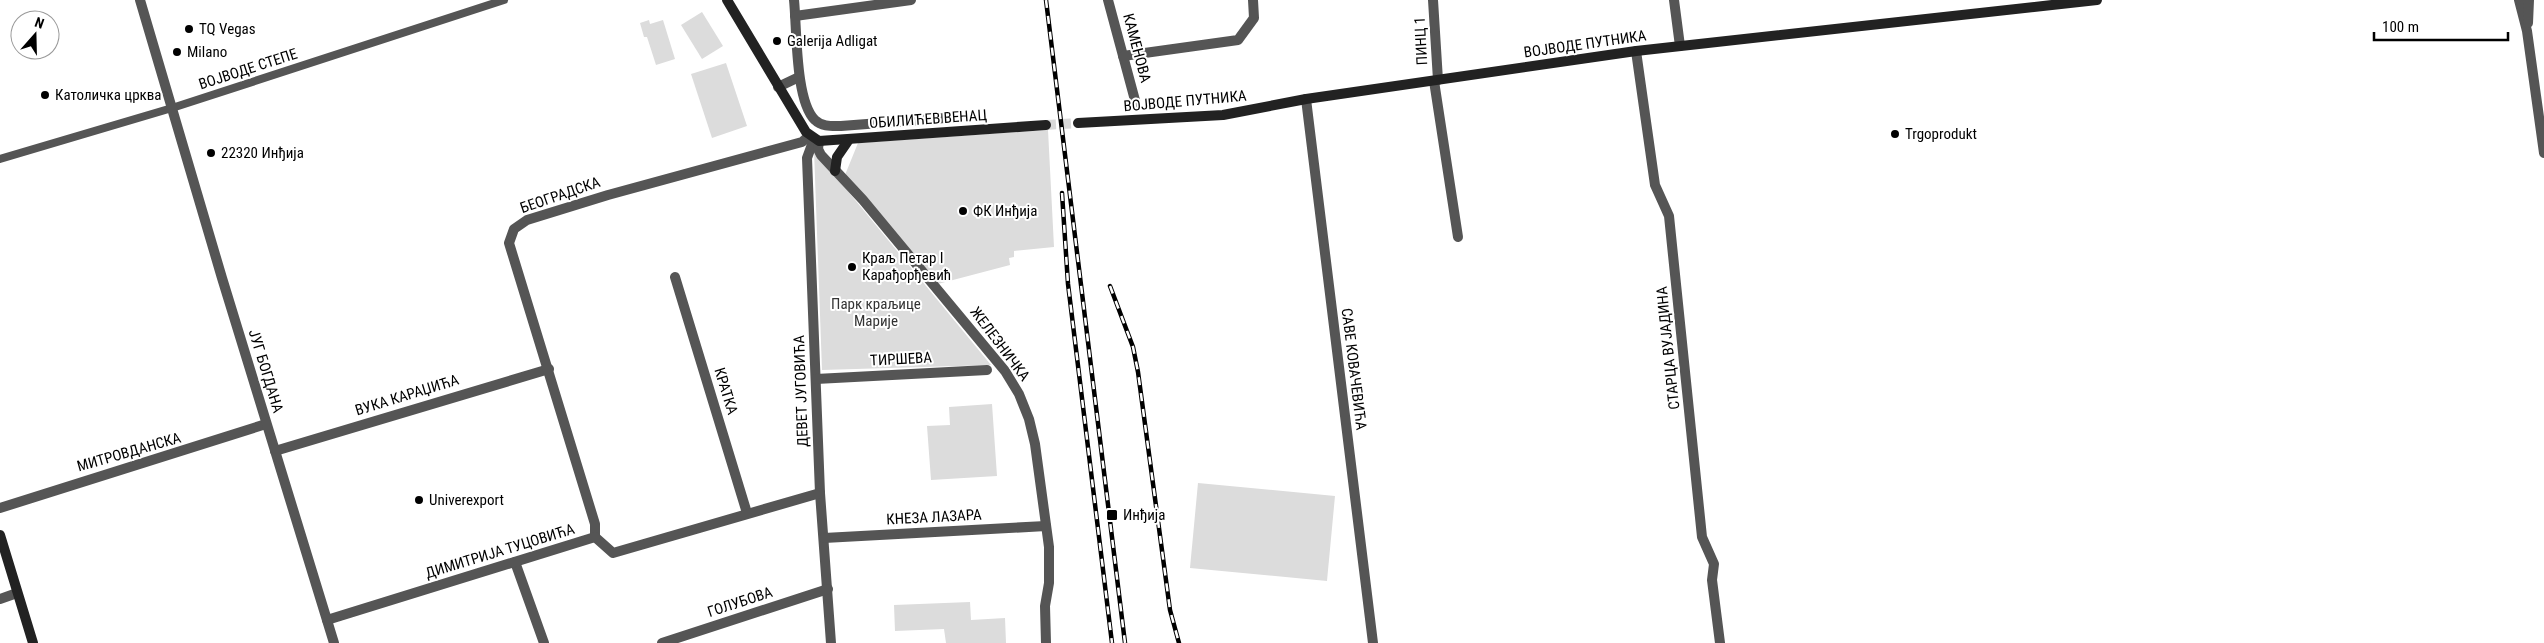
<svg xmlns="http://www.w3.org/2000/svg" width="2544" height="643" viewBox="0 0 2544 643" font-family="'Roboto Condensed',sans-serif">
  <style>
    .green { fill: #dcdcdc }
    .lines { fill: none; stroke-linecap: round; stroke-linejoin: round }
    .secondary-tunnel { stroke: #d9d9d9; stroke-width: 10; stroke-dasharray: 10 5; stroke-linecap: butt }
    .pedestrian { stroke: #555; stroke-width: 8 }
    .minor { stroke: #555; stroke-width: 10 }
    .tertiary { stroke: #555; stroke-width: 10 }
    .secondary { stroke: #222; stroke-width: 10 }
    .rail-casing { stroke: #000; stroke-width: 4.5 }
    .rail { stroke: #fff; stroke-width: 2.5; stroke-dasharray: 8; stroke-linecap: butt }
    .poi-dot { fill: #000; stroke: #fff; stroke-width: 2 }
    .labels { text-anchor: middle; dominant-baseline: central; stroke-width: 4; stroke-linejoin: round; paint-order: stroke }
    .poi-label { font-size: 15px; fill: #000; stroke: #fff; text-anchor: start }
    .street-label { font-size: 15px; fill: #000; stroke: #fff }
    .park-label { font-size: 15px; fill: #333; stroke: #fff }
  </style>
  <rect width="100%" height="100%" fill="#fff"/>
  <g class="green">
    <polygon points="702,12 723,46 702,59 681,25"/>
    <polygon points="649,20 650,24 663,20 675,59 656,65 647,37 644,37 640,23"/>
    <polygon points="726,63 747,126 712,138 691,74"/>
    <polygon points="1048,130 1054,247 1014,251 1014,257 1009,258 1010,265 934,285 845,175 858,143"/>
    <polygon points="814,150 991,365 822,370"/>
    <polygon points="992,404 997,476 931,480 927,426 950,425 949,407"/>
    <polygon points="1198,483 1335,496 1327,581 1190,568"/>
    <polygon points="970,602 971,620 1005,618 1006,643 946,643 944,629 895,631 894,605"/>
  </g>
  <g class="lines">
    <polyline class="secondary-tunnel" points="1046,125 1078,123"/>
    <polyline class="pedestrian" points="0,159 172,108 504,0"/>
    <g class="minor">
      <path d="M794,0C797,28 795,101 815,120C822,127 832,126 841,126L945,118"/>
      <polyline points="1108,0 1136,104"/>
      <polyline points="1433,0 1438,80"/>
      <polyline points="1674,0 1680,46"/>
      <polyline points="2519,0 2527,31 2544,153"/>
      <polyline points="795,16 911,0"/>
      <polyline points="2528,23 2529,0"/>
      <polyline points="1636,51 1655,185 1669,216 1702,537 1714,564 1712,580 1720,643"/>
      <polyline points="1123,56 1238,40 1254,18 1253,0"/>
      <polyline points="1434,81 1458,237"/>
      <polyline points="778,87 799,77"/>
      <polyline points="1306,99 1373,643"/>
      <polyline points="814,139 807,158 820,493 831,643"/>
      <polyline points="675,277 747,513"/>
      <polyline points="816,379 987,370"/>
      <polyline points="275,451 549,369"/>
      <polyline points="0,508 266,424"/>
      <polyline points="595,537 595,524 509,243 514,229 527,220 608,195 802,142 809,136"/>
      <polyline points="595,537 613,553 820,493"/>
      <polyline points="824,538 1046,526"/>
      <polyline points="515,562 544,643"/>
      <polyline points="0,599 17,593"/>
      <polyline points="327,620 595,537"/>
      <polyline points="662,643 828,589"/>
    </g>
    <g class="tertiary">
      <polyline points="140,0 222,278 334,643"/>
      <polyline points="819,141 818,149 821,155 863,200 1005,371 1019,394 1029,419 1035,444 1049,547 1049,583 1045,606 1046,643"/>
    </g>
    <g class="secondary">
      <polyline points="727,0 806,132 819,141 1046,125"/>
      <polyline points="1078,123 1223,115 1306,99 1636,51 2097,0"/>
      <polyline points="835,171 837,157 848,141"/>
      <polyline points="0,535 33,643"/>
    </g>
    <defs>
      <g id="rail">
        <polyline points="1046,0 1125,643"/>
        <polyline points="1062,193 1068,284 1112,643"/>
        <polyline points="1110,286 1133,347 1138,372 1170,610 1179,643"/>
      </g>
    </defs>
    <use href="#rail" class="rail-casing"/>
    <use href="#rail" class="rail"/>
  </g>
  <g class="poi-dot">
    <circle cx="189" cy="29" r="5"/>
    <circle cx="777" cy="41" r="5"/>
    <circle cx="177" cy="52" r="5"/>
    <circle cx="45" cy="95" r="5"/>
    <circle cx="1895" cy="134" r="5"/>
    <circle cx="211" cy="153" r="5"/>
    <circle cx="963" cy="211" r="5"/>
    <circle cx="852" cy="267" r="5"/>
    <circle cx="419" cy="500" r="5"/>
    <rect x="1106" y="509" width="12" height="12" rx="2.5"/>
  </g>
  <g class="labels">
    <g class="poi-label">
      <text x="199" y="29">TQ Vegas</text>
      <text x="787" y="41">Galerija Adligat</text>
      <text x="187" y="52">Milano</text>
      <text x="55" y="95">Католичка црква</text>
      <text x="1905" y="134">Trgoprodukt</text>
      <text x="221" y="153">22320 Инђија</text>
      <text x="973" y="211">ФК Инђија</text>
      <text x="862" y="258">Краљ Петар I<tspan x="862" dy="17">Карађорђевић</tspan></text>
      <text x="429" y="500">Univerexport</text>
      <text x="1123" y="515">Инђија</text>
    </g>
    <g class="street-label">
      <text transform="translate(1421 41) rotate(-93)">ПИНЦ 1</text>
      <text transform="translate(1585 44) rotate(-8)">ВОЈВОДЕ ПУТНИКА</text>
      <text transform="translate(1137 48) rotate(75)">КАМЕНОВА</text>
      <text transform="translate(248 69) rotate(-18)">ВОЈВОДЕ СТЕПЕ</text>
      <text transform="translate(1185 101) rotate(-5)">ВОЈВОДЕ ПУТНИКА</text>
      <text transform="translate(928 119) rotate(-4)">ОБИЛИЋЕВ ВЕНАЦ</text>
      <text transform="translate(560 195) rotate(-19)">БЕОГРАДСКА</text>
      <text transform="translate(1000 344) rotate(53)">ЖЕЛЕЗНИЧКА</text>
      <text transform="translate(1668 348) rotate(-96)">СТАРЦА ВУЈАДИНА</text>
      <text transform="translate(901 359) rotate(-3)">ТИРШЕВА</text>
      <text transform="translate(1354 369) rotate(83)">САВЕ КОВАЧЕВИЋА</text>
      <text transform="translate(266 371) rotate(73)">ЈУГ БОГДАНА</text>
      <text transform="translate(726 391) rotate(73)">КРАТКА</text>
      <text transform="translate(801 391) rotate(-92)">ДЕВЕТ ЈУГОВИЋА</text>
      <text transform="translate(407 395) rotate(-17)">ВУКА КАРАЏИЋА</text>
      <text transform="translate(129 452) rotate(-16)">МИТРОВДАНСКА</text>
      <text transform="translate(934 517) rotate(-3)">КНЕЗА ЛАЗАРА</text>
      <text transform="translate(500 551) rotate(-17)">ДИМИТРИЈА ТУЦОВИЋА</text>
      <text transform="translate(740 602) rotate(-18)">ГОЛУБОВА</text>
    </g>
    <g class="park-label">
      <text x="876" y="304">Парк краљице<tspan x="876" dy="17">Марије</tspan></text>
    </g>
  </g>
  <g transform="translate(35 35) rotate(20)"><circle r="24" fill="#ffffff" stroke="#999999"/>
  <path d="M0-4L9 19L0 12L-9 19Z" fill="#000000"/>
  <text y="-8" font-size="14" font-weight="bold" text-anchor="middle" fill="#000000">N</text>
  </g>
  <path d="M2374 32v8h134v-8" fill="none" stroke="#000000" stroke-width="2.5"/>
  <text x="2382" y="32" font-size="15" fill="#000000" stroke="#ffffff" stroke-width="4" paint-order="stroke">100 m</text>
</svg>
